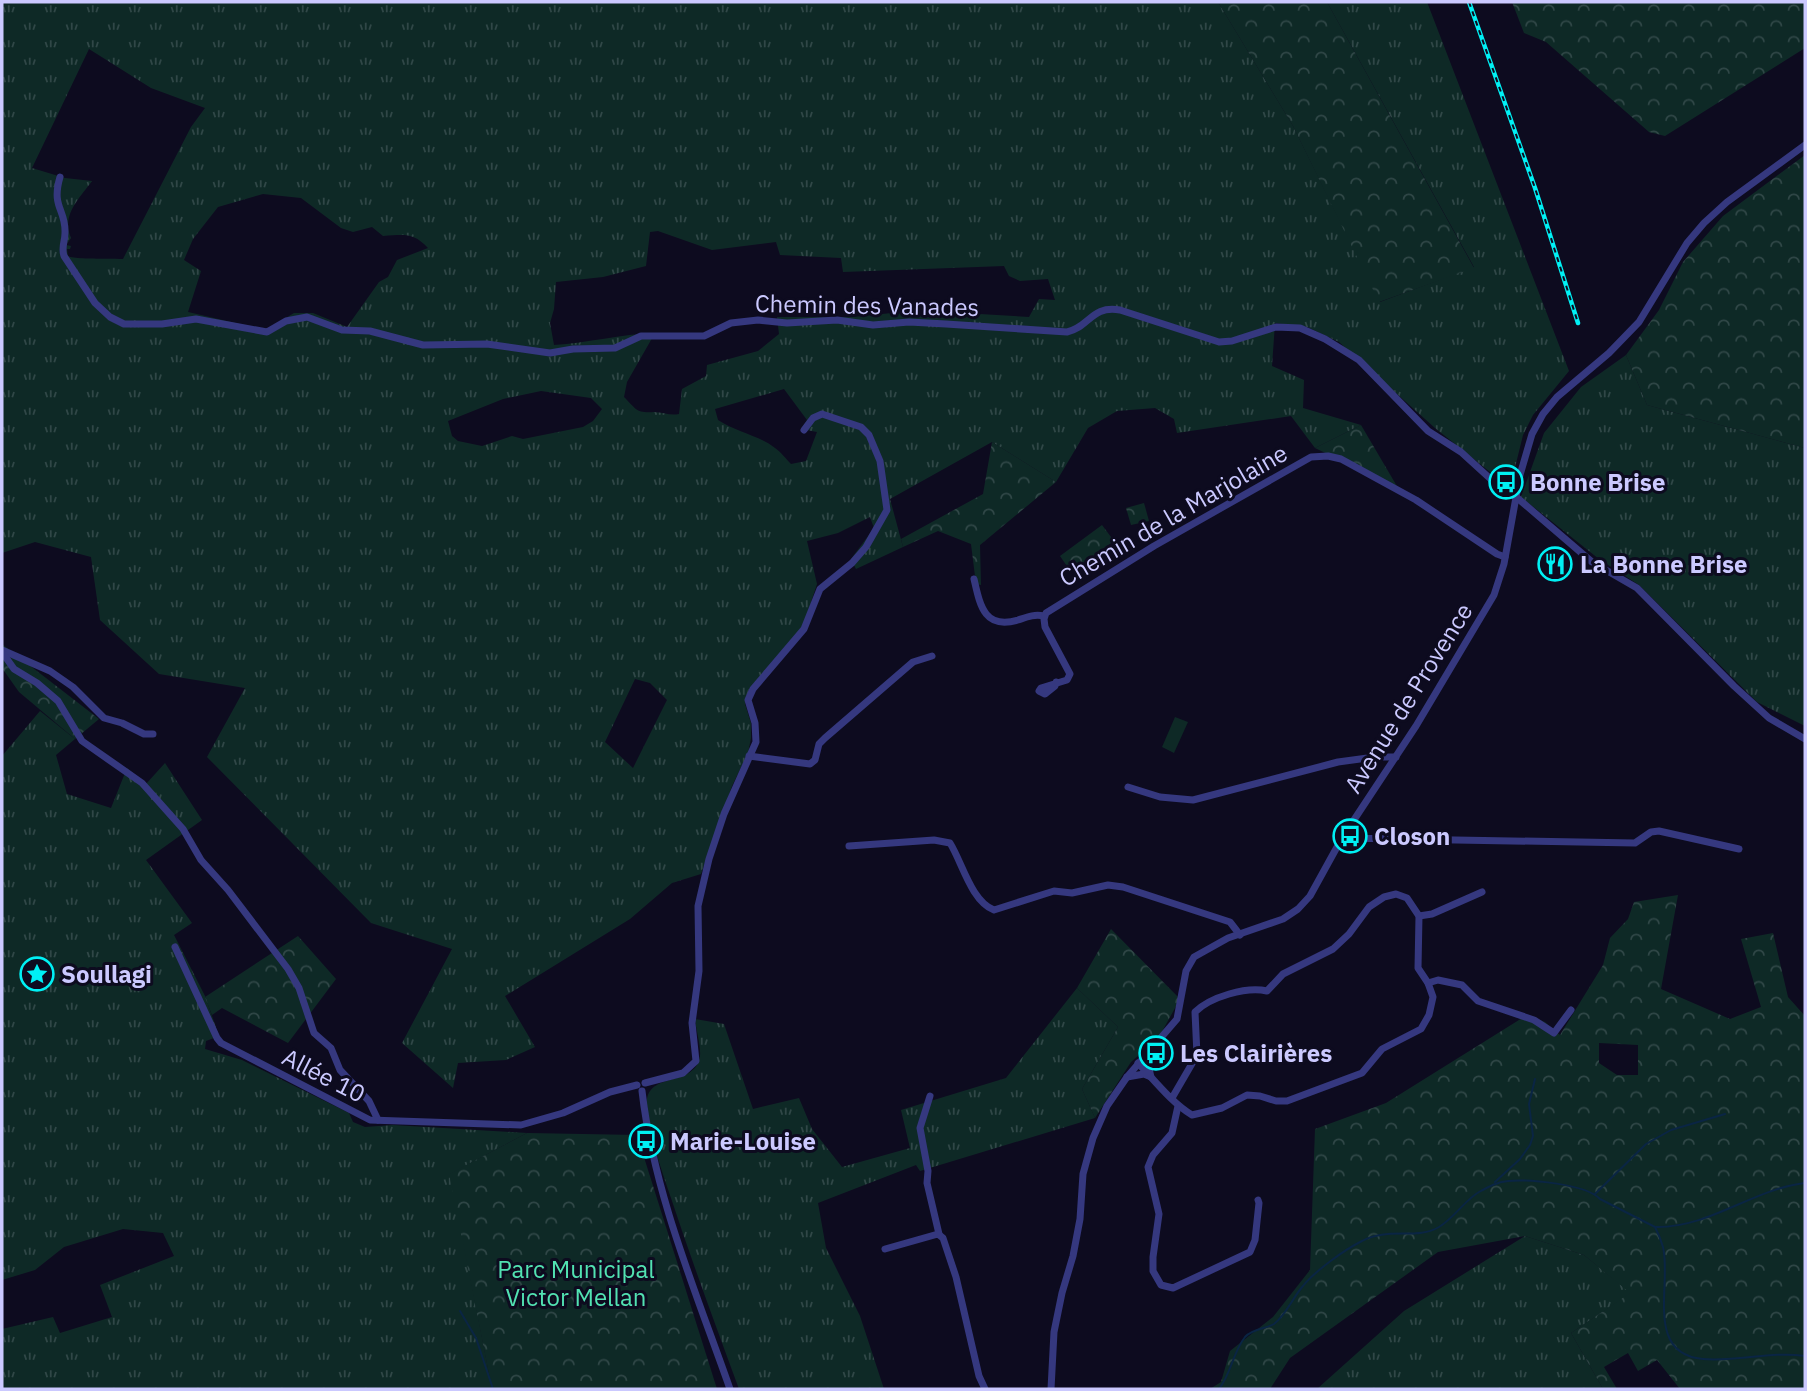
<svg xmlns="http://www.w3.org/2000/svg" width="1807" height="1391" viewBox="0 0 1807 1391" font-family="'IBM Plex Sans',sans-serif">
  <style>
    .grass { fill: url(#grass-tufts); fill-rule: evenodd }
    .forest { fill: url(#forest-crowns); fill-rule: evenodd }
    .garden { fill: #0e2926 }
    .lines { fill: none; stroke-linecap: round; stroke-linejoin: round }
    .stream { stroke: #0a2544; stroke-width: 2 }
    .minor { stroke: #35387f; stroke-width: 7 }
    .rail-casing { stroke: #00f0f4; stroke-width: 4.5 }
    .rail { stroke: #0d0b1f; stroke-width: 2; stroke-dasharray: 5; stroke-linecap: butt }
    .labels { text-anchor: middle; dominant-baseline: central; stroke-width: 6; stroke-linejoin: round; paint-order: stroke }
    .street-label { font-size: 24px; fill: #cbc9ff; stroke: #0d0b1f }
    .poi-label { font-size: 24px; font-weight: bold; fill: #cbc9ff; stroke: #0d0b1f; text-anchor: start }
    .park-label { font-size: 24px; fill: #52e2b2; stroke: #0d0b1f }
  </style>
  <defs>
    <pattern id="grass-tufts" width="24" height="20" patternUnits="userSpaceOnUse" patternTransform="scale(1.75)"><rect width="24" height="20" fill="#0e2926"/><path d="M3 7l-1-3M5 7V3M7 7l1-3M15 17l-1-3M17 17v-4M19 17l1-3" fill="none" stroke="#304747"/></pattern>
    <pattern id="forest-crowns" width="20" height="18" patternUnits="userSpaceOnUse" patternTransform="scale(1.75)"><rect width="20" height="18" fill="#0e2926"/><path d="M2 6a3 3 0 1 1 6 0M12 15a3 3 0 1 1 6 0" fill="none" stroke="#304747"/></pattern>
  </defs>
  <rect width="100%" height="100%" fill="#0d0b1f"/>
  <g class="grass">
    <path d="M2,2H1218L1293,126L1380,302L1474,267L1327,2H1427L1569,371L1533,415L1523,435L1510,488L1435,428L1339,342L1307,327L1275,323L1272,366L1304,380L1303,408L1361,425L1315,448L1291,416L1177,433L1174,419L1155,408L1117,411L1088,428L1056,482L992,442L890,499L903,547L856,569L851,559L874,528L870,517L838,533L807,541L817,584L803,626L749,689L745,704L751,723V738L748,753L732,786L701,874L672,883L630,919L505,996L535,1047L506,1060L458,1063L453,1088L402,1043L452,949L371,923L207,757L245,688L159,674L100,620L91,557L35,542L2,553ZM89,49L151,88L205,108L191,127L123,259C111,258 75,260 68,256L67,249H70L71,246L66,245L71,238C61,215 79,199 92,181L65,178L32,168ZM263,194L301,198L341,228L353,232L372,227L383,236C404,235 413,232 428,248L397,260L388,277L379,282L347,327L313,313H294L266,330L188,312L201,271L184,260L193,239L218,207ZM658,231L712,250L776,242L780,255L841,258L843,272L1004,266L1009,276L1020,281L1048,279L1055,300L1039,299L1029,317L945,312L944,317L921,310L853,317H777L779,334L758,351L707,365L706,376L682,389L679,414C670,416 663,412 654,412C636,413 637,410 624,397L627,382L655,333C621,334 588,343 554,345L550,323L554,309L556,282L603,277L646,266L650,232ZM784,389L807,420L801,429L817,432L806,461L791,464C786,459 781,452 775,448C758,435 736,432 718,420L715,409ZM541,391L591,398L602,409L593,421L583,427L523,439L512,436L482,446L458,441L452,436L448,421L503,399ZM635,679L650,683L667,700L633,768L605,742Z"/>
    <polygon points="1626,355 1647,405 1805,448 1805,726 1757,702 1639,585 1599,559 1521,497 1544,433 1581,387"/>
    <polygon points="40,711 75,739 56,755 67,794 111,808 127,768 146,784 165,763 202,820 146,860 192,923 174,935 205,996 219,1036 206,1041 205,1049 242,1060 349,1113 353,1122 365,1127 393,1125 527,1133 450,1174 492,1389 2,1389 2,1329 53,1317 60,1333 112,1317 100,1285 174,1256 163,1233 123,1229 64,1247 35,1270 2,1280 2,756"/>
    <path d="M1077,988L1118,1027L1082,1089L1095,1118L920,1171L916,1165L818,1203L826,1248L860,1316L884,1389H739C716,1326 692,1262 671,1198C661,1168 649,1136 647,1105C645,1070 695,1089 700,1056C701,1045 696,1030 695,1019L724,1024L753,1109L799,1098L812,1129L842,1167L910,1148L901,1110L1006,1078Z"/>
    <polygon points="1525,1236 1584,1255 1631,1293 1571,1333 1603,1389 1317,1389 1404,1311"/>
  </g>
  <g class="forest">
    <polygon points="1218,2 1327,2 1474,268 1379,302 1293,126"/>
    <polygon points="1512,2 1805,2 1805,48 1665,136 1649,132 1546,42 1524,33"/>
    <polygon points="1805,155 1805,448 1647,405 1626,355 1659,310 1683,262 1723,216"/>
    <polygon points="1361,425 1398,488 1315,448"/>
    <polygon points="992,442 1056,482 980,545 981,585 976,584 971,544 938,531 903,547 901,539 983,494"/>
    <polygon points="1144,503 1149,521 1131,525 1126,508"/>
    <polygon points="1102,525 1114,541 1071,572 1060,556"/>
    <polygon points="2,644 99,719 75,739 19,692 2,668"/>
    <path d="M1678,895L1661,989L1730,1019L1761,1007L1741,939L1773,933L1788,997L1805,1016V1389H1680L1657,1360L1638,1371L1628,1353L1604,1367L1617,1389H1603L1571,1333L1630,1293L1584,1255L1525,1236L1438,1252L1290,1358L1270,1389H1210L1221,1382L1230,1351L1273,1317L1310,1270L1315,1129L1386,1103L1527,1015L1545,1022L1560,1035L1603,965L1610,938L1628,919L1634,902ZM1599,1043L1638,1045V1075H1617L1599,1063Z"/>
    <polygon points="1111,929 1180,999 1159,1037 1131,1062 1095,1118 1082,1089 1118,1027 1077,988"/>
    <polygon points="298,936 336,979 288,1043 222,1008 212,1015 205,997"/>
    <polygon points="527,1133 637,1135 717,1389 492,1389 449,1174"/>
  </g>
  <polygon class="garden" points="1175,717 1188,722 1174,753 1162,747"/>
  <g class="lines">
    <g class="stream">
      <polyline points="1495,1182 1520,1159 1530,1145 1533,1136 1529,1104 1535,1079"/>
      <polyline points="1595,1194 1646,1144 1671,1130 1725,1114"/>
      <path d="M1656,1227C1709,1228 1753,1189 1805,1183"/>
      <polyline points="460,1311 476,1338 493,1389"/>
      <path d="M1219,1389C1231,1374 1233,1352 1245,1337C1252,1329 1265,1329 1274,1324C1286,1315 1293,1297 1303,1286C1315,1271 1344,1250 1362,1241C1387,1227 1417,1240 1439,1227C1454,1218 1465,1200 1479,1192C1488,1187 1497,1182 1508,1181C1529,1179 1586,1184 1600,1199L1655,1227C1658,1233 1661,1240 1663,1247C1672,1284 1644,1354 1703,1359C1737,1362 1771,1351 1805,1356"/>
    </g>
    <g class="minor">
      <path d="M60,177C51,208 66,209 65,233C65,242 61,247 64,256L95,303L110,317L124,324H162L196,319L267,332L286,321L307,317L342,330L370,331L423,345L487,344L550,353L573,349L615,348L641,336H704L731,323L758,320L787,323L837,320L873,325L909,322L946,324L1067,332C1090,327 1091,305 1120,310L1219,342L1232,341L1276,327L1300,328L1325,339L1359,360L1428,431L1461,452L1495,483L1515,496L1592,562L1637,588L1734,686L1769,718L1805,739"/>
      <path d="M974,579C980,605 984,630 1018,620C1027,617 1034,614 1044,616"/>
      <polyline points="2,650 50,671 73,687 104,718 122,723 144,734 153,734"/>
      <polyline points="2,652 14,669 37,683 58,701 82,741 142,783 183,829 201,860 228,890 288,969 299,988 314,1033 331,1048 340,1070 369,1101 378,1120"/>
      <polyline points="1056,682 1055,686 1045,694 1039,691 1041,688 1067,680 1070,674 1045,627 1044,619 1046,613 1154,546 1311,457 1328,456 1341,459 1416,500 1497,554 1505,557"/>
      <polyline points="749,756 810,764 815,760 819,744 825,738 913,662 932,656"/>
      <polyline points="1128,787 1160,797 1193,800 1338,762 1375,757 1396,757"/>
      <polyline points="1342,838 1635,843 1651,832 1659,831 1739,849"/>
      <path d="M849,846L934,840L950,843C962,862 971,901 994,910L1054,891L1072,893L1108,885L1123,887L1230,922L1240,935"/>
      <polyline points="1419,916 1432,914 1482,892"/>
      <polyline points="175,947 217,1038 221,1043 370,1120 521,1125 563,1113 610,1092 637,1085"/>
      <polyline points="1428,983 1438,980 1462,985 1478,1001 1534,1020 1554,1033 1571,1010"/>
      <path d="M1138,1063C1155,1081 1172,1103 1192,1115L1222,1108L1247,1095L1260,1096L1276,1101H1287L1362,1073L1382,1049L1421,1029L1429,1015L1433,997L1428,983L1418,968L1419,916L1407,898L1396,894L1384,897L1369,907L1349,934L1333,949L1283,974L1267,991C1247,986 1210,997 1195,1012L1197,1055L1172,1098"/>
      <path d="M1127,1077L1144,1074L1151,1077C1147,1067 1151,1059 1155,1049"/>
      <polyline points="645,1083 683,1073 696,1061 692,1023 699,971 698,906 709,859 724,814 756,742 755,723 748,700 753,689 804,629 820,589 852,563 866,547 887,510 880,461 869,435 861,427 822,414 813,418 804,430"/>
      <path d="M642,1091C654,1194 696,1292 730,1389"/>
      <polyline points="930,1096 920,1128 928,1171 927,1183 939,1234"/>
      <polyline points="1178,1106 1172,1133 1153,1155 1148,1167 1159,1214 1153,1257 1153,1271 1161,1285 1173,1288 1250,1252 1255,1240 1259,1203 1258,1200"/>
      <polyline points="885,1249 938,1234 943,1238 956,1277 979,1376 985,1389"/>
      <polyline points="1051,1389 1054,1332 1062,1293 1073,1256 1080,1219 1083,1174 1093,1138 1107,1106 1127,1077 1177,1019 1186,971 1194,957 1228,938 1283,919 1298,909 1310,896 1342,838 1416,726 1494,595 1504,564 1520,475 1532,434 1543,414 1557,397 1609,353 1639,322 1687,243 1704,223 1727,202 1805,145"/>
    </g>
    <defs>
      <polyline id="rail" points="1469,2 1535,188 1578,323"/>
    </defs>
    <use href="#rail" class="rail-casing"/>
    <use href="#rail" class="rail"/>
  </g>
  <defs>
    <symbol id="bus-ring" viewBox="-11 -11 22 22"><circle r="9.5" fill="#0d0b1f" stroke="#00f0f4" stroke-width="1.5"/><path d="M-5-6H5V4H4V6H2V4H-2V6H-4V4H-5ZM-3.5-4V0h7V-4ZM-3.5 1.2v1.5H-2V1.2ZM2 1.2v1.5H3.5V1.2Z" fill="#00f0f4"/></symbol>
    <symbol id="restaurant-ring" viewBox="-11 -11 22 22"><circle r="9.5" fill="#0d0b1f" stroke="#00f0f4" stroke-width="1.5"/><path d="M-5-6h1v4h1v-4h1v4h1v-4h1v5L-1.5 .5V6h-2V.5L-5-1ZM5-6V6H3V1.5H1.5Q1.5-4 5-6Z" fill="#00f0f4"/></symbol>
    <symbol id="sight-ring" viewBox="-11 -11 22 22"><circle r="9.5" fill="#0d0b1f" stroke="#00f0f4" stroke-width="1.5"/><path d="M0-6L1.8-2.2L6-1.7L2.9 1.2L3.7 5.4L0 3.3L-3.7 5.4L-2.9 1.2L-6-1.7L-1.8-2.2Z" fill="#00f0f4"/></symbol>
  </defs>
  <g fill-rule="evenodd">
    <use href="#bus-ring" x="1487" y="463" width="38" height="38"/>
    <use href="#restaurant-ring" x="1536" y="545" width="38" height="38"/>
    <use href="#bus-ring" x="1331" y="817" width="38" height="38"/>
    <use href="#sight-ring" x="18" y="955" width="38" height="38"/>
    <use href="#bus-ring" x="1137" y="1034" width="38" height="38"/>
    <use href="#bus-ring" x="627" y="1122" width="38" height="38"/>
  </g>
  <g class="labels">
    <g class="street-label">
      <text transform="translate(867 305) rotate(1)">Chemin des Vanades</text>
      <text transform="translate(1173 515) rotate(-30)">Chemin de la Marjolaine</text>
      <text transform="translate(1408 698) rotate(-58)">Avenue de Provence</text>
      <text transform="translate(324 1075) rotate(27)">Allée 10</text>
    </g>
    <g class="poi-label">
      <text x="1530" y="482">Bonne Brise</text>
      <text x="1580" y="564">La Bonne Brise</text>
      <text x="1374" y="836">Closon</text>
      <text x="61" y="974">Soullagi</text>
      <text x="1180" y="1053">Les Clairières</text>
      <text x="670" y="1141">Marie-Louise</text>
    </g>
    <g class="park-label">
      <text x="576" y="1269">Parc Municipal<tspan x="576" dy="28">Victor Mellan</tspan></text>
    </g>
  </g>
  <rect width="1807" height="1391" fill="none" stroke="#cbc9ff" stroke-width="7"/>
</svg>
